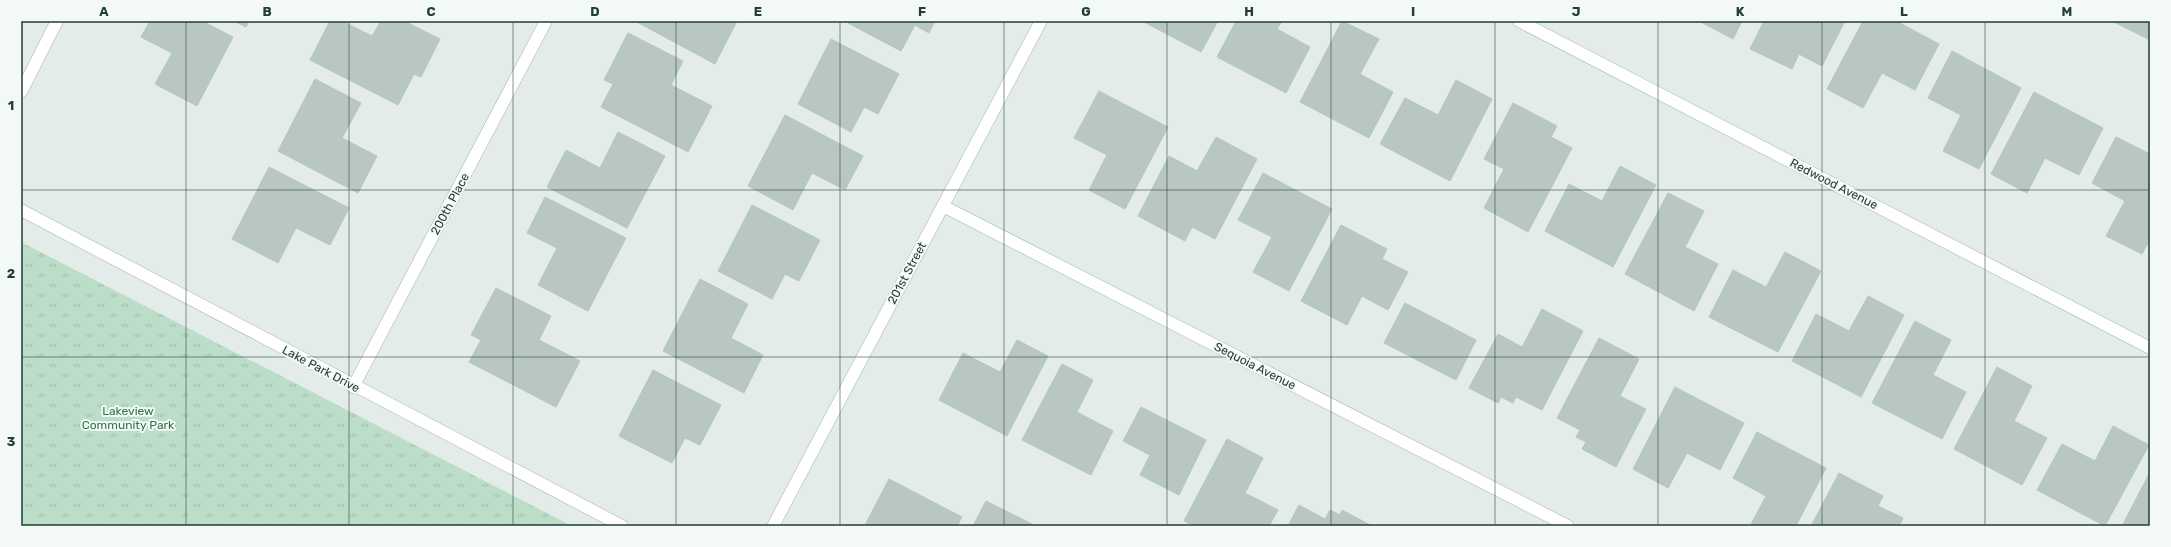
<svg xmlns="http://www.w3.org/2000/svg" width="2171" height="547" viewBox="0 0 2171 547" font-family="Rubik,sans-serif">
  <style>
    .park { fill: url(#park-tufts) }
    .building { fill: #b8c7c2; stroke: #b5c6c0 }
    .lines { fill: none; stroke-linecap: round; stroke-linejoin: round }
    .minor-casing { stroke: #a6b4b0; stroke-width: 13 }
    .minor { stroke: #fff; stroke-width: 12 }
    .grid { fill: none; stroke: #233d37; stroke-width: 1; stroke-opacity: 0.55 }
    .labels { text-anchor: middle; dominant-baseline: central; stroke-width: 4; stroke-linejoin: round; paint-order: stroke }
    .street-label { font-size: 12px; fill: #233d37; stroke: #f3f9f6 }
    .park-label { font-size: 12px; fill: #2e734c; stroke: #f3f9f6 }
    .neatline { fill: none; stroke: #233d37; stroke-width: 1.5 }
    .grid-label { font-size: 13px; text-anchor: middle; font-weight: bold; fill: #233d37 }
  </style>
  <defs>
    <pattern id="park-tufts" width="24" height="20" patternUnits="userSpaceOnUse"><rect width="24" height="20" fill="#bcddc7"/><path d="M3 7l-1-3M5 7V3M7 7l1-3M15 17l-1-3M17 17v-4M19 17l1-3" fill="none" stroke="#a1bfac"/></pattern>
  </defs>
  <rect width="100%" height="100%" fill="#e3ece9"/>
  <polygon class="park" points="21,242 572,526 21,526"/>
  <g class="building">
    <polygon points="150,21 202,21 233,37 197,106 155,84 172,53 141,37"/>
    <polygon points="234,21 249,21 246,27"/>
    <polygon points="330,21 342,21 372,36 381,21 404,21 440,39 421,77 414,74 398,105 310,60"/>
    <polygon points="635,21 737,21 715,64"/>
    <polygon points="849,21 935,21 929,33 915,25 901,51 848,23"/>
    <polygon points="1142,21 1218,21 1201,52"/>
    <polygon points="1236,21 1282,21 1277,29 1310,47 1286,93 1217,57"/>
    <polygon points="1342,21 1379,39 1360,74 1393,92 1369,138 1300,102"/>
    <polygon points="1699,21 1742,21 1733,39"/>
    <polygon points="1764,21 1845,21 1822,66 1799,54 1792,69 1750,49"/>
    <polygon points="1863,21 1896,21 1939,44 1915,90 1882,73 1863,108 1827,89"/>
    <polygon points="2112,21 2150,21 2150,40"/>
    <polygon points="628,33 683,61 671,85 712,106 688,152 601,107 613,84 604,80"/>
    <polygon points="831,39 899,74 878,114 864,107 851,132 798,104"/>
    <polygon points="1952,51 2021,88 1979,169 1943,151 1961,115 1928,98"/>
    <polygon points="315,79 361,103 342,138 377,156 358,193 278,151"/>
    <polygon points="1456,80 1492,99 1450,181 1380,144 1405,98 1438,115"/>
    <polygon points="1099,91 1168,127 1125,209 1089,190 1107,155 1074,138"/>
    <polygon points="2034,92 2103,128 2079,175 2045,158 2027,193 1991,174"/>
    <polygon points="1513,103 1557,126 1551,137 1572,148 1528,232 1484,208 1504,169 1484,159"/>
    <polygon points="785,115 863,156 845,190 812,173 793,210 748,186"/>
    <polygon points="618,132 665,156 627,228 547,187 566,150 600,168"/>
    <polygon points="1216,137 1257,159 1215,239 1192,227 1185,241 1138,216 1169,156 1197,171"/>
    <polygon points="2116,137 2150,154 2150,239 2142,254 2106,236 2125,201 2092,183"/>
    <polygon points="1620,166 1656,185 1613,267 1545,231 1569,184 1602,201"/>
    <polygon points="269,167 349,208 330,245 296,228 278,263 232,239"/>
    <polygon points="1263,173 1332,209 1289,291 1253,272 1272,237 1238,220"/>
    <polygon points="1668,193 1704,211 1685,247 1718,264 1694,311 1625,274"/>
    <polygon points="545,197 626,238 588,311 538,285 557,248 527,233"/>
    <polygon points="752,205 820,240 799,281 785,274 772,299 718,271"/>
    <polygon points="1341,225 1387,249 1382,259 1408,272 1388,310 1362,296 1347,325 1301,301"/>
    <polygon points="1785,252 1821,271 1778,352 1709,317 1733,270 1766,287"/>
    <polygon points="700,279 748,304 731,338 763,355 744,393 663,351"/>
    <polygon points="496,288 551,316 539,340 580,361 556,407 469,362 481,340 471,335"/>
    <polygon points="1868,296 1904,315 1861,397 1792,361 1816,314 1849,331"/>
    <polygon points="1405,303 1476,340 1456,380 1384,343"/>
    <polygon points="1542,309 1583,331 1542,410 1516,397 1513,403 1501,397 1498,403 1469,388 1498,334 1522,347"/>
    <polygon points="1915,321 1951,340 1933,375 1966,392 1942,439 1872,403"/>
    <polygon points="1599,338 1639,359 1620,396 1646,409 1616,467 1582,449 1586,442 1576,437 1580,430 1557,418"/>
    <polygon points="1017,340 1048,356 1007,436 939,400 963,353 1000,372"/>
    <polygon points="1062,364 1093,380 1077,412 1113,431 1091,475 1022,440"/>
    <polygon points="1997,367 2032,386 2014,421 2047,438 2022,485 1954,449"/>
    <polygon points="653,370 721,405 700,445 685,438 672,463 619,436"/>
    <polygon points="1675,387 1744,423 1720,470 1687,453 1668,488 1633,469"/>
    <polygon points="1141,407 1206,440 1179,495 1140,475 1150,455 1123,441"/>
    <polygon points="2113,426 2149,445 2105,526 2037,490 2062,444 2095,461"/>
    <polygon points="1757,432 1826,468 1796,526 1750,526 1766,496 1733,478"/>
    <polygon points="1227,439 1263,458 1245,493 1278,510 1269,526 1195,526 1184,521"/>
    <polygon points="2150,472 2150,526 2122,526"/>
    <polygon points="1839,473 1883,496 1878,506 1903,518 1899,526 1811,526"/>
    <polygon points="889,479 962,517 957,526 865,525"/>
    <polygon points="986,501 1032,524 1031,526 973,526"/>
    <polygon points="1299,505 1325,519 1330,510 1340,515 1342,510 1372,526 1288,526"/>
  </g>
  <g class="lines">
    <defs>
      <g id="minor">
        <polyline points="1519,21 2150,348"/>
        <polyline points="21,92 57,21"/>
        <polyline points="943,206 1568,526"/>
        <polyline points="21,210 622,526"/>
        <polyline points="353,387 546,21"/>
        <polyline points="773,526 1041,21"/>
      </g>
    </defs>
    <use href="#minor" class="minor-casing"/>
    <use href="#minor" class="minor"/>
  </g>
  <path class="grid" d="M186,21V526M349,21V526M513,21V526M676,21V526M840,21V526M1004,21V526M1167,21V526M1331,21V526M1495,21V526M1658,21V526M1822,21V526M1985,21V526M21,190H2150M21,357H2150"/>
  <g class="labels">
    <g class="street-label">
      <text transform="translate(1834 184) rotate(27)">Redwood Avenue</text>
      <text transform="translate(450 204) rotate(-62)">200th Place</text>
      <text transform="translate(907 273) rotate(-62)">201st Street</text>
      <text transform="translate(1255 366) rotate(27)">Sequoia Avenue</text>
      <text transform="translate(321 369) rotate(28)">Lake Park Drive</text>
    </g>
    <g class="park-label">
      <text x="128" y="411">Lakeview<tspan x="128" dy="14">Community Park</tspan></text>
    </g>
  </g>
  <rect width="2171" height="547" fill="none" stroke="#f3f9f6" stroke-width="44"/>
  <rect x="22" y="22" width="2127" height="503" class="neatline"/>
  <g class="grid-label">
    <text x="104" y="16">A</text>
    <text x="267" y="16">B</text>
    <text x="431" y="16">C</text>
    <text x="595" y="16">D</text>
    <text x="758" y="16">E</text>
    <text x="922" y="16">F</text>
    <text x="1086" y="16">G</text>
    <text x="1249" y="16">H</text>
    <text x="1413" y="16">I</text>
    <text x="1576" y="16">J</text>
    <text x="1740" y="16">K</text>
    <text x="1904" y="16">L</text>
    <text x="2067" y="16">M</text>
    <text x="11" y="110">1</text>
    <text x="11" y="278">2</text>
    <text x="11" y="446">3</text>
  </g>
</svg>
